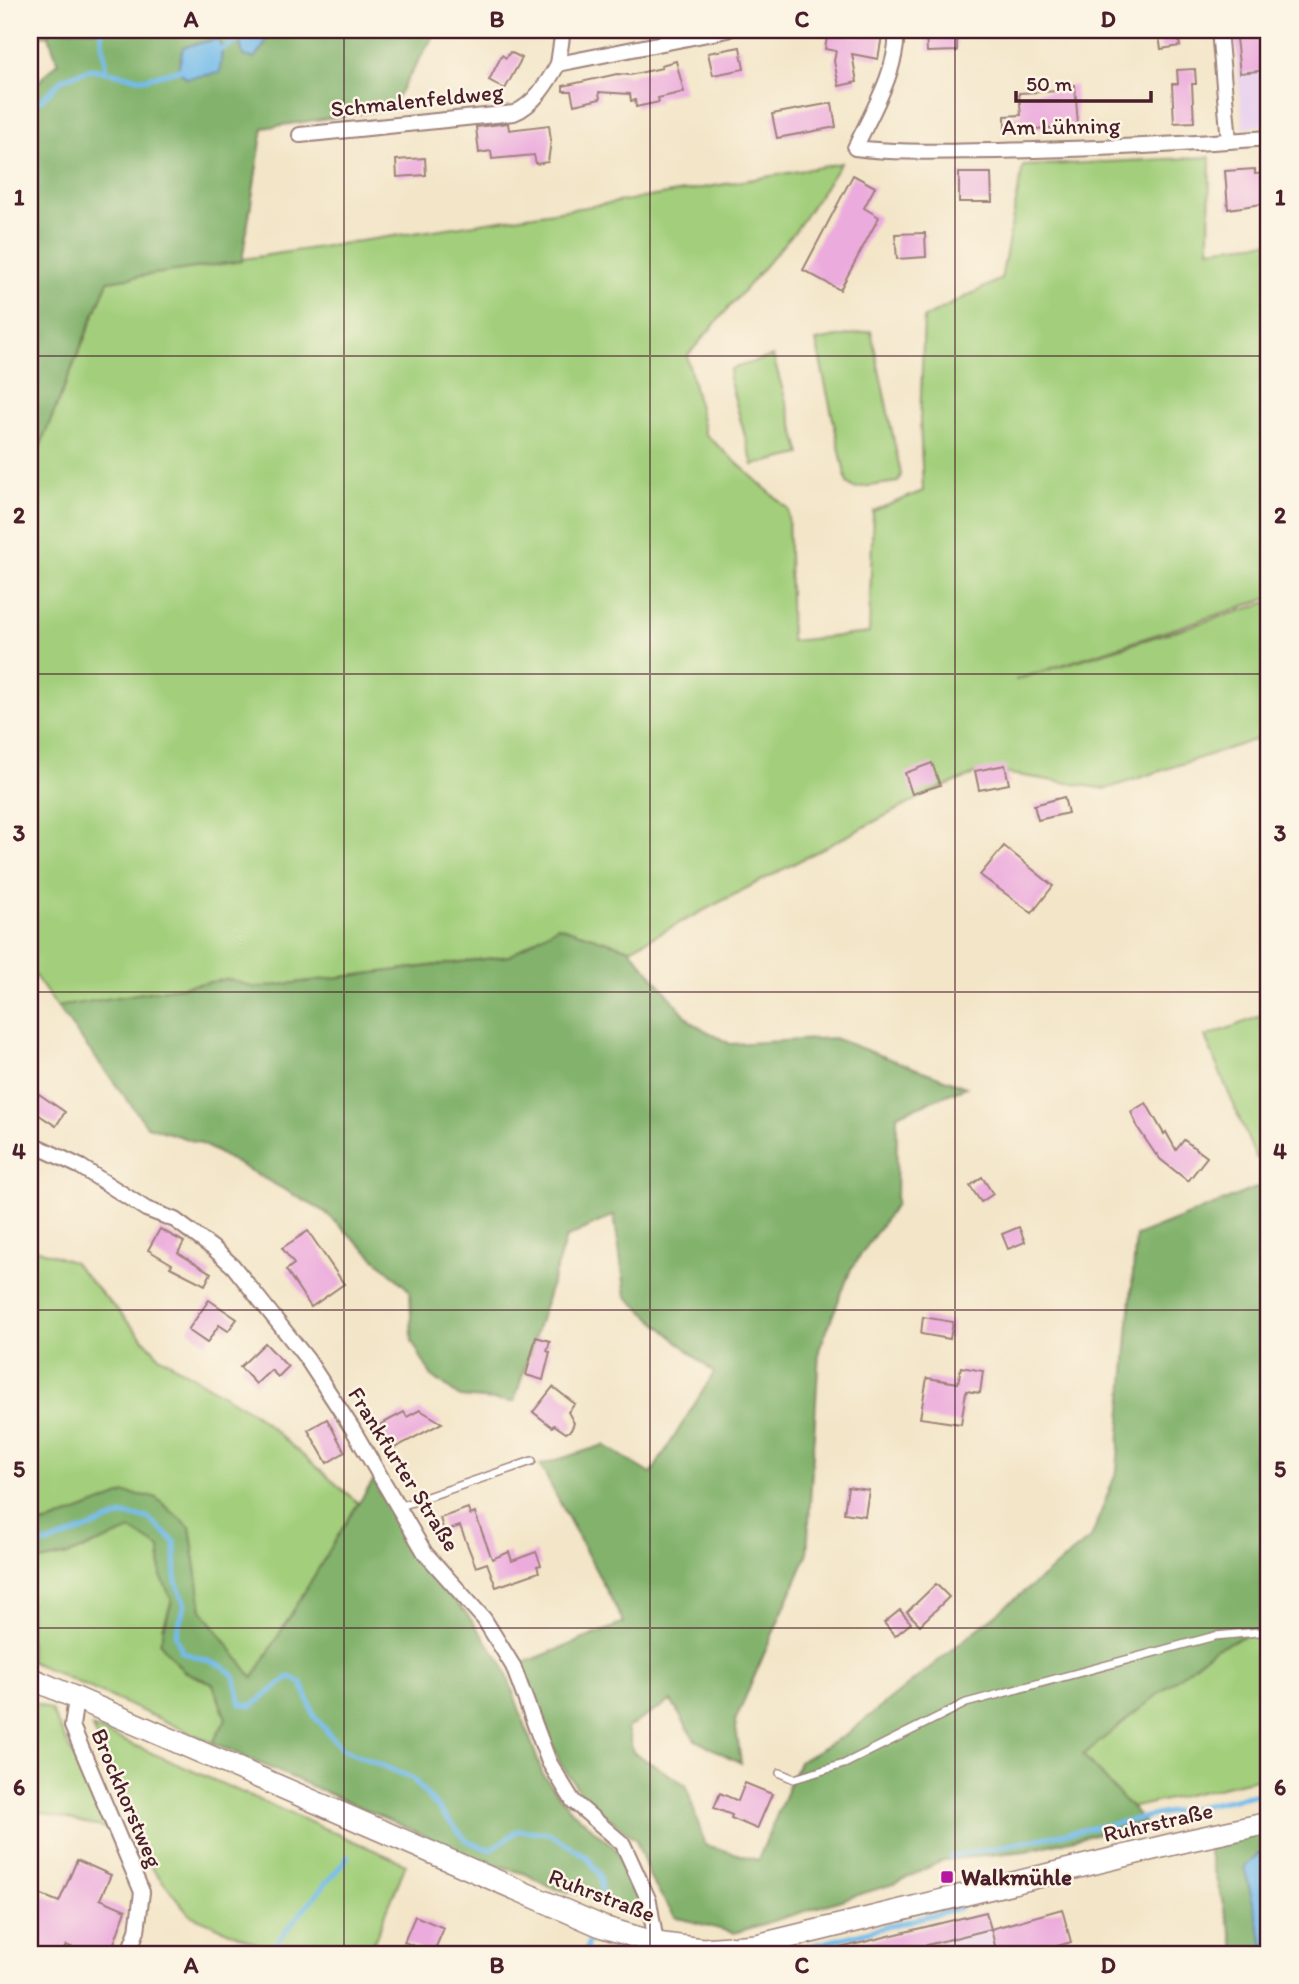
<svg xmlns="http://www.w3.org/2000/svg" width="1299" height="1984" viewBox="0 0 1299 1984" font-family="Itim,sans-serif">
  <style>
    .built { fill: #e9d2ee }
    .green { fill: #a3cf7c; stroke: #767754; stroke-width: 2 }
    .forest { fill: #82b26c; stroke: #66684c; stroke-width: 2 }
    .water { fill: #73bbeb; stroke: #5e6d8b; stroke-width: 2 }
    .lines { fill: none; stroke-linecap: round; stroke-linejoin: round }
    .stream { stroke: #73bbeb; stroke-width: 5 }
    .building { fill: #ecabdd }
    .service-casing { stroke: #9e827a; stroke-width: 10 }
    .minor-casing { stroke: #9e827a; stroke-width: 18 }
    .secondary-casing { stroke: #9e827a; stroke-width: 24 }
    .service { stroke: #fff; stroke-width: 7 }
    .minor { stroke: #fff; stroke-width: 14 }
    .secondary { stroke: #fff; stroke-width: 21 }
    .grid { fill: none; stroke: #4a1f2b; stroke-width: 2; stroke-opacity: 0.55 }
    .poi-dot { fill: #b5179e; stroke: #fcf5e5; stroke-width: 2.5 }
    .labels { text-anchor: middle; dominant-baseline: central; stroke-width: 5; stroke-linejoin: round; paint-order: stroke }
    .street-label { font-size: 23px; fill: #4a1f2b; stroke: #fcf5e5 }
    .poi-label { font-size: 23px; font-weight: bold; fill: #4a1f2b; stroke: #fcf5e5; text-anchor: start }
    .neatline { fill: none; stroke: #4a1f2b; stroke-width: 2.5 }
    .grid-label { font-size: 23px; text-anchor: middle; font-weight: bold; fill: #4a1f2b }
  </style>
  <rect width="100%" height="100%" fill="#fcf5e5"/>
  <filter id="ink" filterUnits="userSpaceOnUse"><feTurbulence type="fractalNoise" baseFrequency=".0143" numOctaves="2"/><feDisplacementMap in="SourceGraphic" scale="14" xChannelSelector="R" yChannelSelector="G"/><feConvolveMatrix kernelMatrix="1 2 1 2 8 2 1 2 1" color-interpolation-filters="sRGB"/></filter>
  <filter id="wash" filterUnits="userSpaceOnUse"><feTurbulence type="fractalNoise" baseFrequency=".00686" numOctaves="4" result="noise"/><feDisplacementMap in="SourceGraphic" scale="28" xChannelSelector="R" yChannelSelector="G"/><feGaussianBlur stdDeviation="1.57" result="paint"/><feColorMatrix in="noise" values="0 0 0 0 0 0 0 0 0 0 0 0 0 0 0 0 0 1.4 0 .05"/><feComposite in="paint" operator="in"/></filter>
  <g filter="url(#wash)">
    <rect width="100%" height="100%" fill="#f3e5c8"/>
    <g class="built">
      <polygon points="1234,30 1269,30 1269,124 1243,128"/>
      <polygon points="986,1912 999,1954 817,1954"/>
    </g>
    <g class="green">
      <path d="M1210,157L1209,249L1269,242V598L1015,680L1269,602V735L1106,789L985,770L931,792L630,949L558,926L509,956L255,988L229,979L57,1007L30,969V471L108,281C352,239 598,210 841,163L796,230L687,356L705,434L788,509L791,641L869,633L873,511L923,491L920,420L924,318L1001,279L1023,166Z"/>
      <polygon points="871,331 901,475 898,482 854,488 847,483 816,341"/>
      <polygon points="773,356 801,454 753,465 729,378 731,369"/>
      <polygon points="1269,1013 1269,1158 1256,1158 1205,1037"/>
      <polygon points="30,1247 73,1262 159,1356 255,1414 358,1503 253,1679 202,1610 190,1527 51,1522 30,1526"/>
      <polygon points="131,1529 160,1548 161,1576 172,1600 163,1627 183,1671 213,1684 226,1719 213,1743 30,1661 30,1563 68,1555"/>
      <polygon points="1269,1625 1269,1776 1131,1808 1082,1755 1214,1649"/>
      <polygon points="30,1701 51,1710 109,1829 30,1810"/>
      <polygon points="92,1727 406,1864 369,1954 281,1954 190,1915 151,1867"/>
    </g>
    <g class="forest">
      <polygon points="30,30 50,30 49,34 54,30 437,30 390,109 263,128 242,261 108,281 30,470 30,90 58,62 48,35 30,37"/>
      <polygon points="558,926 630,949 692,1023 730,1044 834,1038 966,1087 897,1115 896,1204 851,1269 819,1350 807,1555 735,1721 741,1763 695,1740 671,1701 627,1728 633,1752 686,1785 705,1845 758,1860 799,1762 846,1735 1091,1538 1117,1470 1136,1236 1266,1184 1269,1191 1269,1625 1214,1649 1083,1755 1144,1822 1026,1851 944,1860 893,1884 734,1933 675,1917 651,1880 636,1840 583,1796 560,1763 521,1664 624,1623 540,1465 604,1445 651,1474 714,1373 626,1296 614,1215 566,1238 514,1402 460,1397 431,1375 412,1341 410,1291 325,1212 200,1143 147,1126 57,1007 229,979 255,988 509,956"/>
      <polygon points="374,1480 417,1559 466,1613 503,1664 543,1775 570,1809 616,1849 648,1915 609,1906 596,1898 550,1887 526,1874 481,1860 213,1743 226,1719 213,1684 183,1671 160,1643 172,1600 161,1576 160,1548 131,1530 68,1555 30,1563 30,1526 51,1522 125,1493 155,1497 190,1527 202,1610 253,1678 348,1519"/>
      <polygon points="1269,1832 1269,1954 1237,1954 1207,1846"/>
    </g>
    <g class="water">
      <polygon points="242,30 268,30 265,44 254,58 243,56 238,33"/>
      <polygon points="218,39 222,49 220,73 187,78 178,70 183,47"/>
      <polygon points="1265,1848 1269,1848 1269,1954 1266,1954 1244,1867"/>
    </g>
    <g class="lines">
      <g class="stream">
        <path d="M102,30C100,47 107,54 105,72"/>
        <polyline points="216,52 242,39"/>
        <polyline points="30,110 64,78 92,69 144,79 182,69"/>
        <polyline points="30,1545 49,1543 123,1515 148,1518 175,1542 176,1582 185,1604 176,1635 182,1652 223,1666 234,1676 241,1704 252,1706 289,1677 302,1683 314,1716 342,1749 412,1778 466,1840 490,1850 519,1830 549,1833 587,1857 600,1875 603,1898"/>
        <polyline points="950,1857 1269,1792"/>
        <polyline points="273,1946 348,1857"/>
        <polyline points="585,1954 588,1943"/>
        <polyline points="780,1954 960,1908"/>
      </g>
    </g>
    <g id="blocks">
      <g class="building">
        <polygon points="862,30 883,30 878,59 852,54 857,82 839,86 834,61 836,51 825,49 828,31 860,37"/>
        <polygon points="1158,30 1177,30 1180,46 1161,49"/>
        <polygon points="1235,30 1263,30 1267,70 1240,73"/>
        <polygon points="926,32 957,32 957,51 927,52"/>
        <polygon points="740,47 744,69 713,75 708,53"/>
        <polygon points="510,52 522,58 505,89 489,80 502,55 506,58"/>
        <polygon points="676,61 684,92 658,98 659,102 636,107 635,100 631,101 630,94 599,92 600,99 574,105 571,91 563,91 563,86 617,74 630,75 662,68 661,65"/>
        <polygon points="1195,69 1196,84 1192,84 1194,122 1174,123 1172,84 1178,84 1177,70"/>
        <polygon points="1075,85 1078,126 1005,131 1005,116 1021,115 1019,93 1060,91 1059,86"/>
        <polygon points="832,103 836,127 777,138 772,114"/>
        <polygon points="508,123 509,130 549,125 551,141 548,162 536,164 534,155 492,159 491,151 479,153 476,127"/>
        <polygon points="425,158 426,175 397,177 396,160"/>
        <polygon points="1255,169 1255,174 1269,173 1269,203 1228,209 1225,171"/>
        <polygon points="959,173 991,173 992,202 959,202"/>
        <polygon points="853,175 875,187 864,208 879,217 840,290 803,270"/>
        <polygon points="925,233 926,257 897,259 895,234"/>
        <polygon points="932,763 940,785 912,794 905,773"/>
        <polygon points="1005,765 1009,784 979,790 975,771"/>
        <polygon points="1064,797 1068,813 1038,820 1034,805"/>
        <polygon points="1004,846 1053,886 1032,913 980,875"/>
        <polygon points="39,1094 65,1112 56,1126 30,1109"/>
        <polygon points="1146,1103 1164,1134 1166,1132 1176,1150 1184,1140 1207,1157 1188,1181 1160,1159 1157,1154 1156,1155 1138,1128 1131,1112"/>
        <polygon points="982,1177 993,1194 981,1202 970,1186"/>
        <polygon points="1019,1227 1025,1242 1008,1249 1002,1234"/>
        <polygon points="160,1229 184,1242 178,1253 211,1273 205,1285 170,1267 172,1264 148,1250"/>
        <polygon points="308,1231 344,1284 311,1307 286,1270 294,1264 282,1248"/>
        <polygon points="209,1300 237,1319 228,1331 219,1325 207,1343 188,1330"/>
        <polygon points="923,1317 953,1322 950,1339 921,1334"/>
        <polygon points="536,1337 550,1341 547,1351 550,1352 543,1380 526,1375"/>
        <polygon points="265,1343 288,1367 278,1377 271,1370 256,1384 240,1367"/>
        <polygon points="961,1367 983,1371 980,1393 966,1391 961,1424 920,1418 927,1378 958,1383"/>
        <polygon points="553,1387 575,1404 568,1412 574,1423 571,1430 566,1433 554,1425 552,1427 533,1412"/>
        <polygon points="420,1410 442,1423 389,1451 376,1427 404,1412 407,1417"/>
        <polygon points="327,1419 345,1452 327,1463 308,1430"/>
        <polygon points="848,1487 869,1490 865,1516 844,1513"/>
        <polygon points="468,1508 470,1515 475,1513 492,1559 509,1552 512,1561 536,1552 541,1565 537,1566 539,1572 496,1587 487,1563 476,1567 460,1526 444,1531 440,1518"/>
        <polygon points="936,1584 949,1597 920,1625 907,1612"/>
        <polygon points="900,1610 911,1623 895,1636 884,1623"/>
        <polygon points="745,1783 772,1794 757,1829 731,1818 732,1815 714,1808 720,1793 738,1801"/>
        <polygon points="77,1860 111,1875 100,1899 126,1910 110,1954 89,1954 66,1945 62,1954 30,1954 30,1890 59,1902"/>
        <polygon points="1062,1909 1071,1942 1031,1954 997,1954 991,1929"/>
        <polygon points="986,1912 991,1929 891,1954 837,1954 836,1949"/>
        <polygon points="415,1916 444,1928 433,1954 404,1942"/>
      </g>
    </g>
  </g>
  <g filter="url(#ink)">
    <use href="#blocks" fill-opacity="0" stroke="#9e827a" stroke-width="2"/>
    <g class="lines">
      <defs>
        <g id="service">
          <polyline points="398,1507 532,1461"/>
          <polyline points="780,1773 794,1779 844,1764 966,1703 1215,1636 1269,1631"/>
        </g>
        <g id="minor">
          <path d="M896,30C900,66 870,116 855,148C902,154 950,151 998,151C1089,149 1179,145 1269,138"/>
          <polyline points="1219,30 1229,141"/>
          <polyline points="558,64 563,30"/>
          <path d="M300,135L514,113C534,105 548,82 558,64L728,30"/>
          <polyline points="30,1143 81,1167 146,1209 175,1220 214,1249 233,1266 307,1359 352,1428 425,1553 484,1619 513,1666 549,1762 573,1801 623,1844 649,1901 656,1943"/>
          <polyline points="76,1699 72,1726 142,1892 137,1931 128,1954"/>
        </g>
        <polyline id="secondary" points="30,1678 603,1927 656,1943 702,1949 757,1945 1186,1841 1269,1823"/>
      </defs>
      <use href="#service" class="service-casing"/>
      <use href="#minor" class="minor-casing"/>
      <use href="#secondary" class="secondary-casing"/>
      <use href="#service" class="service"/>
      <use href="#minor" class="minor"/>
      <use href="#secondary" class="secondary"/>
    </g>
  </g>
  <path class="grid" d="M344,30V1954M650,30V1954M955,30V1954M30,356H1269M30,674H1269M30,992H1269M30,1310H1269M30,1628H1269"/>
  <rect class="poi-dot" x="940" y="1870" width="14" height="14" rx="3.5"/>
  <g class="labels">
    <g class="street-label">
      <text transform="translate(417 100) rotate(-6)">Schmalenfeldweg</text>
      <text transform="translate(1061 126) rotate(-1)">Am Lühning</text>
      <text transform="translate(404 1469) rotate(58)">Frankfurter Straße</text>
      <text transform="translate(127 1798) rotate(67)">Brockhorstweg</text>
      <text transform="translate(1158 1822) rotate(-13)">Ruhrstraße</text>
      <text transform="translate(602 1895) rotate(21)">Ruhrstraße</text>
    </g>
    <g class="poi-label">
      <text x="961" y="1877">Walkmühle</text>
    </g>
  </g>
  <rect width="1299" height="1984" fill="none" stroke="#fcf5e5" stroke-width="77"/>
  <path d="M1016 91v10h135v-10" fill="none" stroke="#4a1f2b" stroke-width="3.5"/>
  <text x="1026" y="91" font-size="21" fill="#4a1f2b" stroke="#fcf5e5" stroke-width="5" paint-order="stroke">50 m</text>
  <rect x="38" y="38" width="1222" height="1908" class="neatline"/>
  <g class="grid-label">
    <text x="191" y="27">A</text>
    <text x="497" y="27">B</text>
    <text x="802" y="27">C</text>
    <text x="1108" y="27">D</text>
    <text x="19" y="205">1</text>
    <text x="1280" y="205">1</text>
    <text x="19" y="523">2</text>
    <text x="1280" y="523">2</text>
    <text x="19" y="841">3</text>
    <text x="1280" y="841">3</text>
    <text x="19" y="1159">4</text>
    <text x="1280" y="1159">4</text>
    <text x="19" y="1477">5</text>
    <text x="1280" y="1477">5</text>
    <text x="19" y="1795">6</text>
    <text x="1280" y="1795">6</text>
    <text x="191" y="1973">A</text>
    <text x="497" y="1973">B</text>
    <text x="802" y="1973">C</text>
    <text x="1108" y="1973">D</text>
  </g>
</svg>
